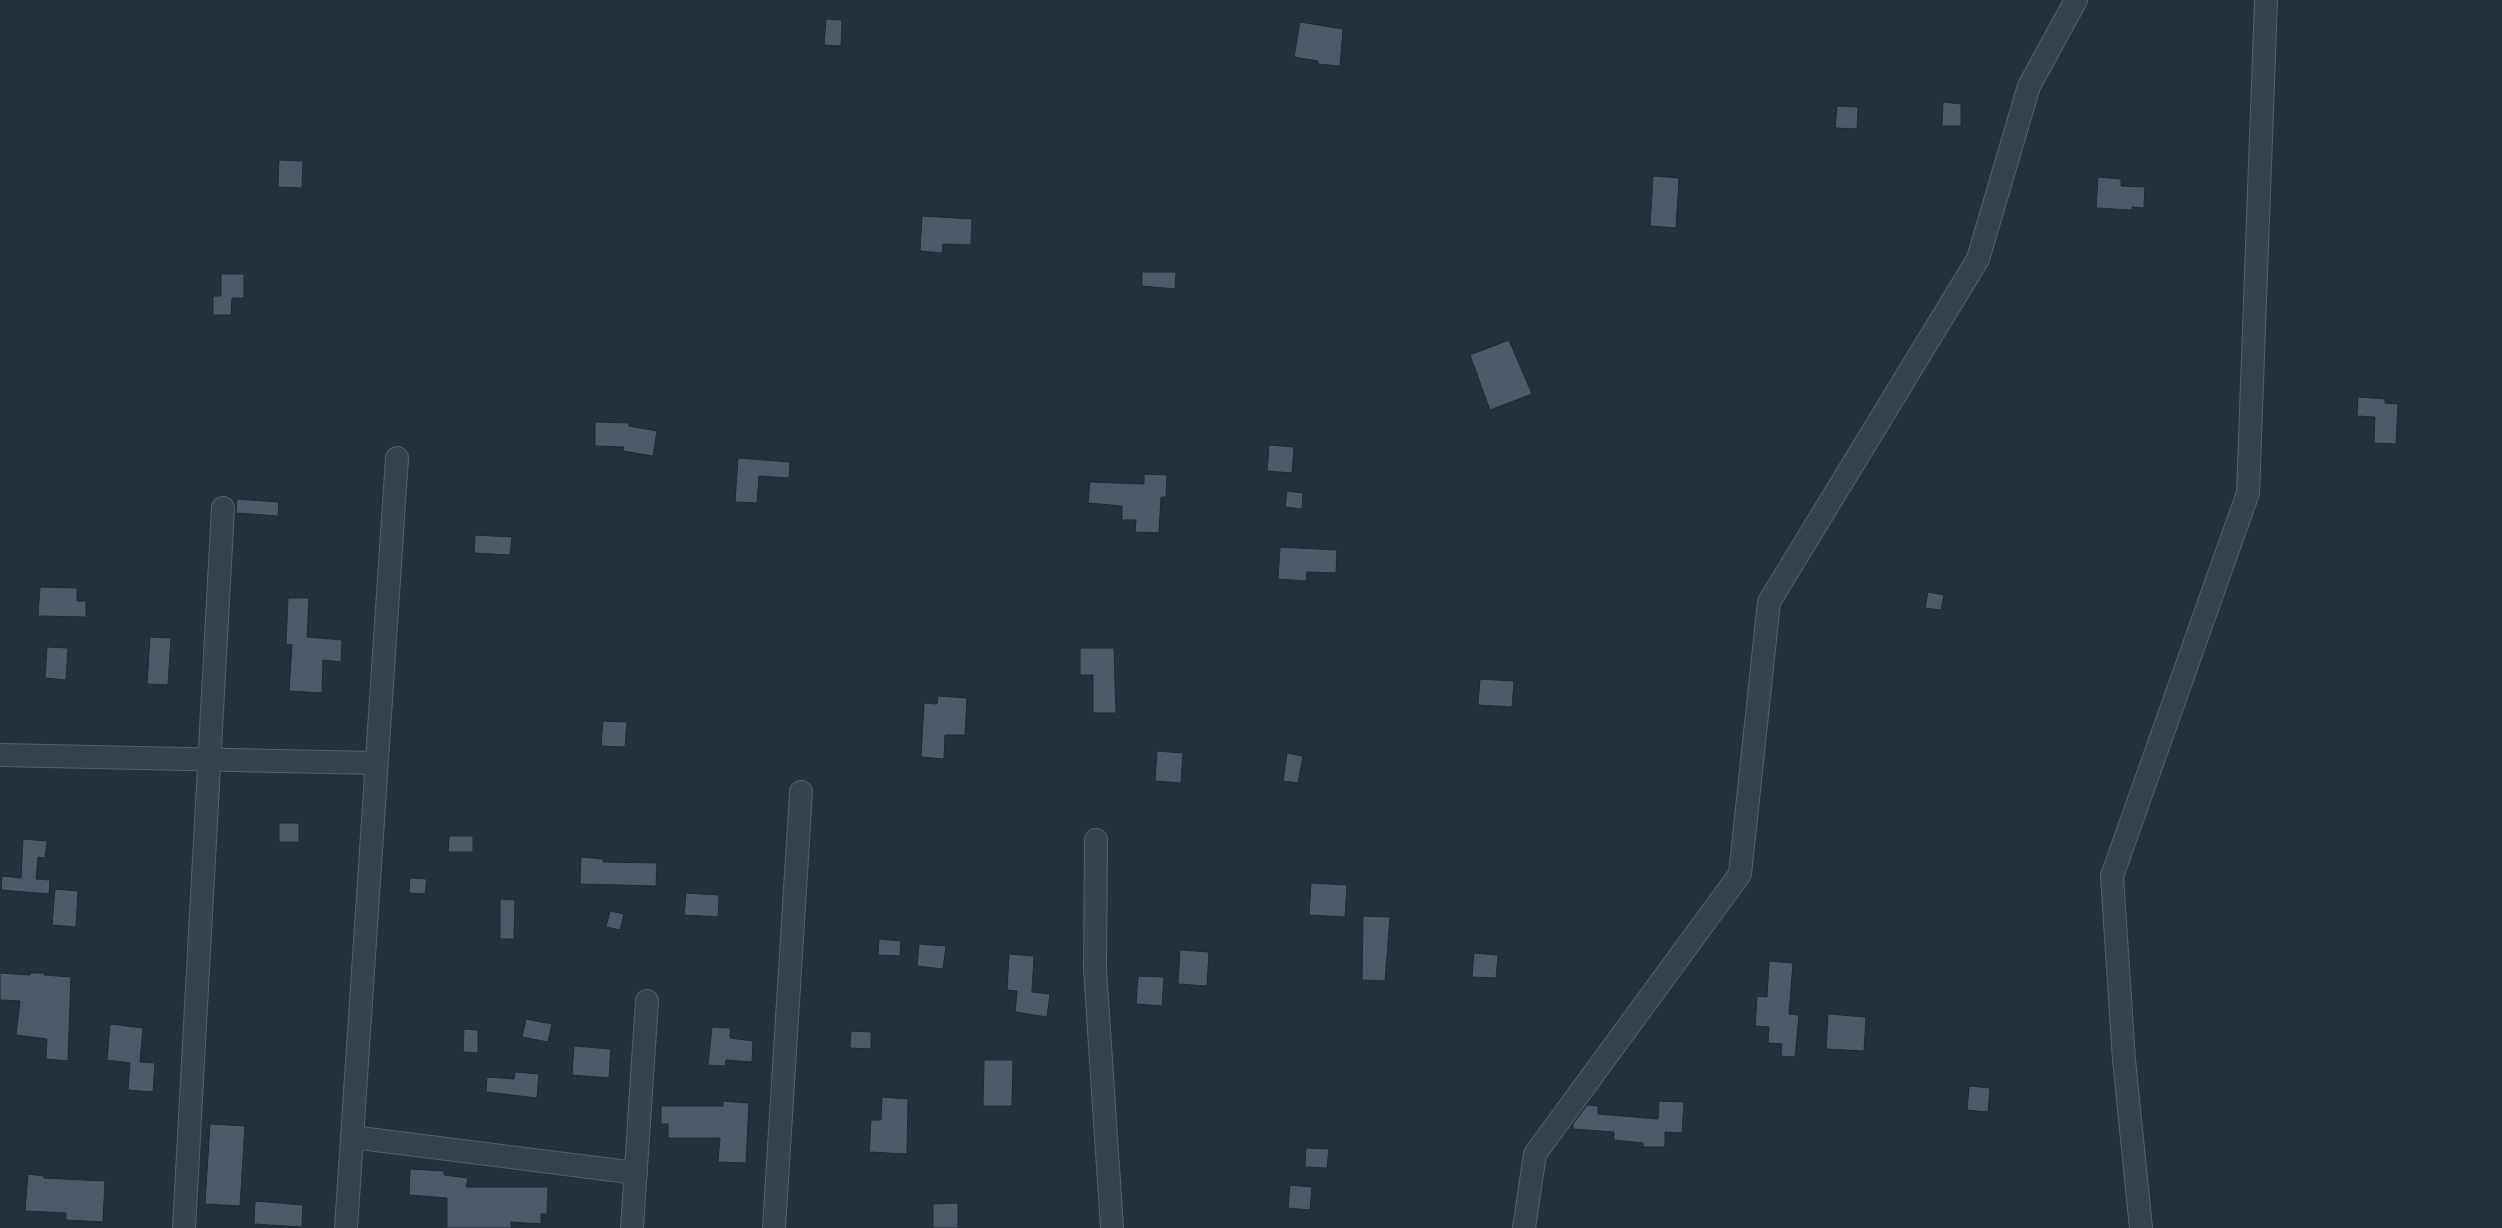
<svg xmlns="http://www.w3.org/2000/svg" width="2502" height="1228" viewBox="0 0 2502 1228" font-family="Karla,sans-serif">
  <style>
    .building { fill: #4a5c67; stroke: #1d2a32 }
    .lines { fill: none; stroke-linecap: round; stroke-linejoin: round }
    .minor-casing { stroke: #546169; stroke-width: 24 }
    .minor { stroke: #36434c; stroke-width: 22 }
  </style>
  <rect width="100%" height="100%" fill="#22323b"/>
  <g class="building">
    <polygon points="826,19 842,20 841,46 824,45"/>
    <polygon points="1300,22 1343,29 1340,66 1318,64 1318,61 1294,57"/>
    <polygon points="1943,102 1961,104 1961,126 1942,126"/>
    <polygon points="1837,106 1858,107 1857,129 1835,128"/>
    <polygon points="279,160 303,161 302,188 278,187"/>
    <polygon points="1653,176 1679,178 1676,228 1650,226"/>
    <polygon points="2098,177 2121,179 2121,186 2145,187 2144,208 2132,207 2132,210 2096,208"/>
    <polygon points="922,216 972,219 971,245 943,244 942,253 920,251"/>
    <polygon points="1142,272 1176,272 1175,289 1142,286"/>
    <polygon points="221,274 244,274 244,298 232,298 231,315 213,315 213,296 221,296"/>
    <polygon points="1509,340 1532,394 1490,410 1470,355"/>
    <polygon points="2358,397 2385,399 2385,403 2398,404 2396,444 2374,443 2375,417 2357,416"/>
    <polygon points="595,422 629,423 629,426 657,431 653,456 623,451 624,447 595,446"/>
    <polygon points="1269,445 1294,447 1292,473 1267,471"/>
    <polygon points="738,458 790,462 789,478 759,476 757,503 735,502"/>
    <polygon points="1144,474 1167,475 1166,497 1161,497 1159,533 1135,532 1136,520 1122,520 1122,506 1088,503 1090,482 1144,484"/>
    <polygon points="1287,491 1303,493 1302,509 1285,507"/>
    <polygon points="237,499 279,502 278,516 236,513"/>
    <polygon points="475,535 512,537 510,555 474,553"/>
    <polygon points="1280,547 1337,550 1336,573 1307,572 1306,581 1278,579"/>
    <polygon points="40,587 77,588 77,601 86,601 86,617 38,616"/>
    <polygon points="1928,592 1944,595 1941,610 1925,608"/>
    <polygon points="288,598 309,598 307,637 342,640 341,662 323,660 322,693 289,691 292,645 286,644"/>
    <polygon points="150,637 171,638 168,685 147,684"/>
    <polygon points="47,647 68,648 66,680 45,678"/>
    <polygon points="1080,648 1114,648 1116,713 1093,713 1093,675 1080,675"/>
    <polygon points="1480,679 1514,681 1512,707 1478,705"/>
    <polygon points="938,696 967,698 965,735 945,735 944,759 921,757 924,703 937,704"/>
    <polygon points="603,721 627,722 625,747 601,746"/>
    <polygon points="1157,751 1183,753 1181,783 1155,781"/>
    <polygon points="1287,753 1303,756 1298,783 1283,781"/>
    <rect x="279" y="823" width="20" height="19"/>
    <polygon points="449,836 473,836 473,852 448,852"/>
    <polygon points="23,839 47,841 45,858 38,857 36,879 50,880 49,894 1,890 2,876 21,878"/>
    <polygon points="581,857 603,859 603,862 657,863 656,886 580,884"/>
    <polygon points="410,878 427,879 425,894 409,893"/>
    <polygon points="1311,883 1347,885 1345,917 1309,915"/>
    <polygon points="55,889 78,891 76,927 52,925"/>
    <polygon points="686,893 719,895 718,917 684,915"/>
    <polygon points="500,899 515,900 514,939 500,939"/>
    <polygon points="610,911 624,914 620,930 606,927"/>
    <polygon points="1363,916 1390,917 1385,981 1362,980"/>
    <polygon points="879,939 901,941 900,956 878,955"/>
    <polygon points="919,944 946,946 943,969 917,966"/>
    <polygon points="1180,950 1209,952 1207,986 1178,984"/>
    <polygon points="1474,953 1498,955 1496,978 1472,977"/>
    <polygon points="1009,954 1034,956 1032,992 1050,994 1047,1017 1015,1012 1017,991 1007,990"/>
    <polygon points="1769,961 1793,963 1789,1014 1799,1015 1795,1057 1781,1056 1782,1044 1768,1043 1769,1027 1755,1026 1757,996 1767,997"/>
    <polygon points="0,973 30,975 30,973 44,973 44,975 71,977 68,1061 46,1059 47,1039 16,1035 20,1001 0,1000"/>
    <polygon points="1138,976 1164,977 1162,1006 1136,1004"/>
    <polygon points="1828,1014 1866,1017 1864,1051 1826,1049"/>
    <polygon points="526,1019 552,1024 548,1042 522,1037"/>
    <polygon points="110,1024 143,1028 140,1062 155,1063 153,1092 128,1090 130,1063 107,1060"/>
    <polygon points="712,1027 730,1028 730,1038 753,1041 752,1062 726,1060 725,1066 708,1065"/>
    <polygon points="464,1029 478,1030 478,1053 463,1052"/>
    <polygon points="851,1031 871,1032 871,1049 850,1048"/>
    <polygon points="574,1046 611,1049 609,1078 572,1075"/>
    <polygon points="984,1060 1013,1060 1012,1106 983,1106"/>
    <polygon points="515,1072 539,1074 537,1098 486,1092 487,1077 514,1079"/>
    <polygon points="1969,1086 1990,1088 1988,1112 1967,1110"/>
    <polygon points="882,1097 908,1099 907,1154 869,1152 871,1120 881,1120"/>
    <polygon points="723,1101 749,1103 746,1163 718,1162 720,1138 668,1138 668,1124 661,1124 661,1106 723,1106"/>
    <polygon points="1659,1101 1684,1102 1682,1133 1665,1132 1665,1147 1643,1147 1643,1143 1614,1140 1614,1132 1573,1129 1573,1124 1587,1105 1598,1106 1598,1114 1658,1119"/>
    <polygon points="210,1124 245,1126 240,1206 205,1204"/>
    <polygon points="1306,1148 1329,1149 1327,1168 1305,1167"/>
    <polygon points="410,1169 444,1171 444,1175 468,1178 466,1187 548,1187 547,1214 541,1214 541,1224 511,1222 511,1228 447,1228 447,1198 409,1195"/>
    <polygon points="28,1174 44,1176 44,1178 105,1181 103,1222 66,1220 66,1213 25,1211"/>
    <polygon points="1290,1185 1312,1187 1310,1210 1288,1208"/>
    <polygon points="255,1201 303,1205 302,1227 254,1224"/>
    <polygon points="958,1203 958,1228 933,1228 933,1204"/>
  </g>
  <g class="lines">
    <defs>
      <g id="minor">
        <polyline points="0,755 376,763"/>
        <polyline points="1096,840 1095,969 1112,1228"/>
        <polyline points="352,1137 636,1173"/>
        <polyline points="184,1228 223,508"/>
        <polyline points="346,1228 397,458"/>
        <polyline points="632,1228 647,1001"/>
        <polyline points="774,1228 801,792"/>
        <polyline points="1524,1228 1535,1154 1740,874 1769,602 1978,259 2029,86 2076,0"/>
        <polyline points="2141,1228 2124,1060 2112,876 2248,493 2266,0"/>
      </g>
    </defs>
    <use href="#minor" class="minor-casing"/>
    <use href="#minor" class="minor"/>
  </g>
</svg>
